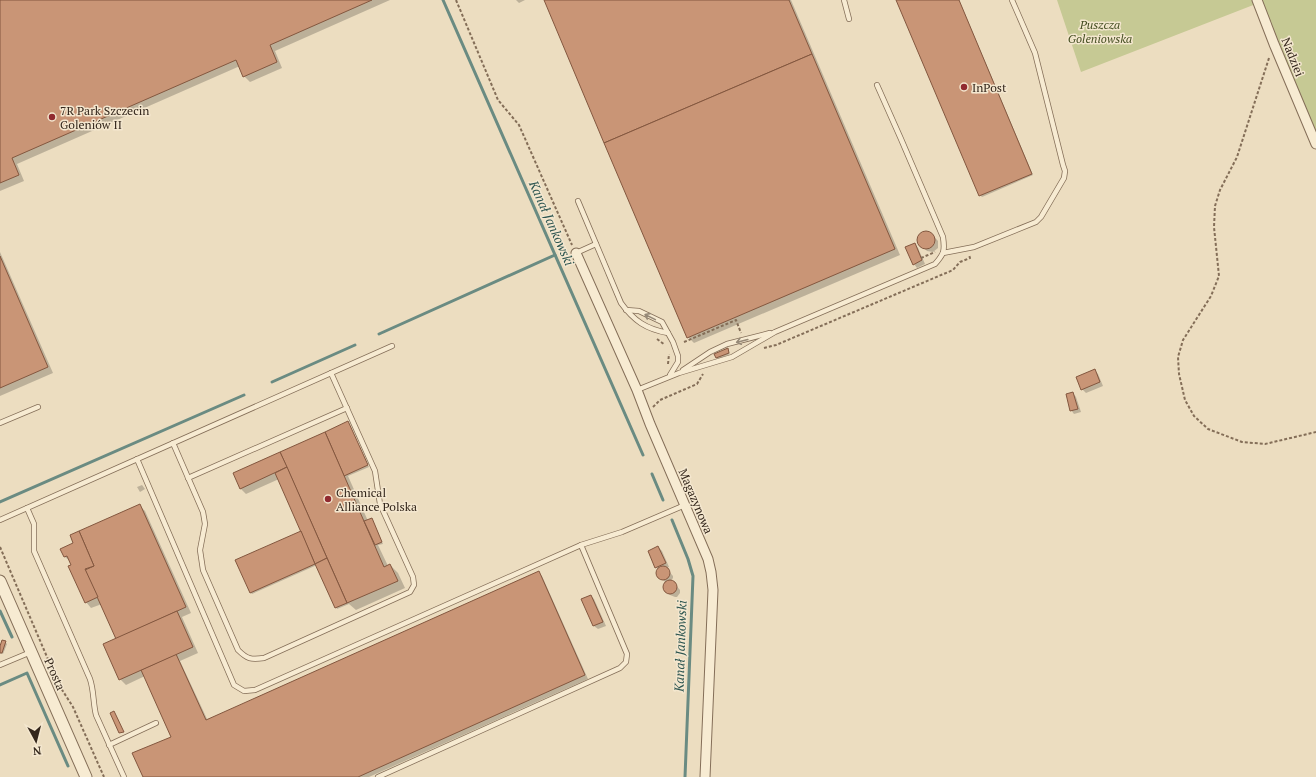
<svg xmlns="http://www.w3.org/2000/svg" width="1316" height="777" viewBox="0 0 1316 777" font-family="'PT Serif',serif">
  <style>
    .green { fill: #c6c994 }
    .shadow { fill: #0003 }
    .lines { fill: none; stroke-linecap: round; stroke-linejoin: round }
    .stream { stroke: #6a8b82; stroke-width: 3 }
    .building { fill: #c99576; stroke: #83573f }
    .service-casing { stroke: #846e58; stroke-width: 6 }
    .minor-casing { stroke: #846e58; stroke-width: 11 }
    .tertiary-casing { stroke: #846e58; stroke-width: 13 }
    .path { stroke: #846e58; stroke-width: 2; stroke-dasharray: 3 2; stroke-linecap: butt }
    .service { stroke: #f7ebd2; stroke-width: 4.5 }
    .minor { stroke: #f7ebd2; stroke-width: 9 }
    .tertiary { stroke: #f7ebd2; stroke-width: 11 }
    .oneway { stroke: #968977 }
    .poi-dot { fill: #912a30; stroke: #f4e7cf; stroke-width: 1.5 }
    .labels { text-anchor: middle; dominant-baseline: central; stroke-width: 3; stroke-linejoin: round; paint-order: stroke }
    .park-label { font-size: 12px; font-style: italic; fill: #475024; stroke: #f4e7cf }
    .street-label { font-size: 12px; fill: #34271c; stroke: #f4e7cf }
    .poi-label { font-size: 12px; fill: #34271c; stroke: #f4e7cf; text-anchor: start }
    .water-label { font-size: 13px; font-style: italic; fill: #2c544f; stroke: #f4e7cf }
  </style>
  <rect width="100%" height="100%" fill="#ecddc0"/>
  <polygon class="green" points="1057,0 1316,0 1316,139 1261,2 1081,72"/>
  <g class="shadow">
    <polygon points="0,0 390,0 275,51 282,68 250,82 244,76 240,66 17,164 24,181 0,191"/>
    <polygon points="516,0 525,0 519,3"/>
    <polygon points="545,0 791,0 900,255 694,343 688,337"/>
    <polygon points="897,0 959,0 1033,175 982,197 980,195"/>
    <polygon points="924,232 930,232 938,241 938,248 933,252 927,251 919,243 919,236"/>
    <polygon points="915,244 918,248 925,264 917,268 914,264"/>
    <polygon points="0,252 53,373 0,396"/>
    <polygon points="727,349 730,354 718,359 717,358"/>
    <polygon points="1094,370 1098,374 1103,386 1086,393 1082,389"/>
    <polygon points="1073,393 1076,397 1081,412 1074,414 1071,410"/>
    <polygon points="348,423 369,467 348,476 368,521 373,521 383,544 378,545 388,566 390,565 398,573 405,588 356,610 349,604 337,609 317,565 252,594 251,593 304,535 279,479 246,494 240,488"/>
    <polygon points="142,485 145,489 140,492 137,487"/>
    <polygon points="139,505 145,511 191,613 182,617 198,653 180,661 208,721 539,573 542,576 588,679 369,777 144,777 172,737 145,676 126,685 120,679 117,639 102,604 91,608 86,602 70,561 65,557 62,549 75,543"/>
    <polygon points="658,547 662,551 669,567 666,568 673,576 673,578 670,582 673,582 680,590 680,593 677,597 675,597 670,595 666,591 664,586 667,582 665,582 658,574 659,570 656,567"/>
    <polygon points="591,596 594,599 606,626 598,629 594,626 582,599"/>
    <polygon points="5,642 7,644 3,654 0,653 0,649"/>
  </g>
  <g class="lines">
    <g class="stream">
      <polyline points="443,0 643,455"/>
      <polyline points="379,334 555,255"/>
      <polyline points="272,382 355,345"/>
      <polyline points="652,474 663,500"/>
      <polyline points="0,502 244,395"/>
      <polyline points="672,520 688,559 693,576 685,777"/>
      <polyline points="0,611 12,637"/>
      <polyline points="0,685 27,673 68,766"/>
    </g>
  </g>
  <g class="building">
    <polygon points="0,0 372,0 270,45 277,62 243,77 236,60 12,158 19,175 0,183"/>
    <polygon points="544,0 789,0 812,54 604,143"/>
    <polygon points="896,0 959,0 1032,174 979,196"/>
    <polygon points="812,54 895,249 687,338 604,143"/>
    <circle cx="926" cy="240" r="9"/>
    <polygon points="915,243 922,260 913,265 905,247"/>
    <polygon points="0,256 48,367 0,388"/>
    <polygon points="728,348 729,353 716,358 714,354"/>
    <polygon points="1095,369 1100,382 1081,390 1076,377"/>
    <polygon points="1073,392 1078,409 1070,411 1066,394"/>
    <polygon points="348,421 368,465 344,476 325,432"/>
    <polygon points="325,432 384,567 390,564 398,581 347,603 280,452"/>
    <polygon points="280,452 287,467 240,489 233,473"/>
    <polygon points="287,467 327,558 315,564 275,473"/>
    <polygon points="140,504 186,607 116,639 85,570 94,566 79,531"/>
    <polygon points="372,518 382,542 375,545 364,521"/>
    <polygon points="79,531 94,566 85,569 98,597 85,603 68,566 71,565 67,556 64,557 60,549 73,543 70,535"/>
    <polygon points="301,531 315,564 250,593 235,560"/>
    <polygon points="658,546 666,563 655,568 648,551"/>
    <polygon points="327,558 347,603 335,608 315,564"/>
    <circle cx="663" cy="573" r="7"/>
    <polygon points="539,571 585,675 358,777 143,777 132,753 171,737 141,670 176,654 206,720"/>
    <circle cx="670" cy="587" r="7"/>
    <polygon points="591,595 603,622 593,626 581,599"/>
    <polygon points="177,611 193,647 119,680 103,644"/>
    <polygon points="2,640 6,641 2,653 0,653 0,646"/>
    <polygon points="114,711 124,732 119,733 110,713"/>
  </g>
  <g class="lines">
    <defs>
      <g id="service">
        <polyline points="844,0 849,19"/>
        <path d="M578,201L621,303C634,321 646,329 668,333"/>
        <polyline points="576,253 596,244"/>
        <polyline points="943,253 974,247 1036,222 1041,217 1064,178 1065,171 1063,165 1035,53 1012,0"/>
        <polyline points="626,310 639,311 662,322 673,342 678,356 678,362 670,375"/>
        <polyline points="683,370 710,352 727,344 770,333"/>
        <path d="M637,390L679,373L732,357L775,332L935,264C944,254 945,251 943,237L901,139L877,85"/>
        <polyline points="0,423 38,407"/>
        <path d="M173,443L203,512L205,524L200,550L203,570L238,650C247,659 251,660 264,658L410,592L414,585L413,577L380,504L375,471L331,373"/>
        <polyline points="137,459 234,685 244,691 255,690 581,545 627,654 626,662 620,668 378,777"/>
        <polyline points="188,478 347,408"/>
        <path d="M27,508L34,524V551L90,679C94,691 93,703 96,715L124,777"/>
        <polyline points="0,520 392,346"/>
        <polyline points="581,545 622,532 685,505"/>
        <polyline points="0,665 31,652"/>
        <polyline points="109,745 156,723"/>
      </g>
      <g id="minor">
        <polyline points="1257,0 1274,44 1316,144"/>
        <polyline points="576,253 637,390 650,424 708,559 711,572 713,590 705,777"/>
      </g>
      <polyline id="tertiary" points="0,581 86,777"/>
    </defs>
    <use href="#service" class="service-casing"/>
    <use href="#minor" class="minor-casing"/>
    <use href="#tertiary" class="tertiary-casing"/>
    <g class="path">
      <polyline points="456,0 498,100 519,125 572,245"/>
      <polyline points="1269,58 1237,157 1220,190 1215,206 1214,227 1219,276 1211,296 1183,340 1178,357 1179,374 1185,400 1194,416 1208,429 1242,442 1265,444 1316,432"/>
      <polyline points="921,258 935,252"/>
      <polyline points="657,339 665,345"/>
      <polyline points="684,342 736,320 741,333"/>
      <polyline points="764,348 776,345 953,270 960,262 970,258 969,255"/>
      <polyline points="668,364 669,354"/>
      <polyline points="653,407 660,400 697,384 703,374"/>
      <polyline points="0,547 59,685 73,707 104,777"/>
    </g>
    <use href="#service" class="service"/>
    <use href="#minor" class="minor"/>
    <use href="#tertiary" class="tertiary"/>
  </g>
  <defs><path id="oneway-shaft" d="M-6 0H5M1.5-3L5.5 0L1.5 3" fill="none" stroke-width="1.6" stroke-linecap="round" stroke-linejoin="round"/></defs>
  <g class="oneway">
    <use href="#oneway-shaft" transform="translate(650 317) rotate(-154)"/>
    <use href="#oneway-shaft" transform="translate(742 341) rotate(166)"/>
  </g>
  <g class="poi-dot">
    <circle cx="964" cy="87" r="4"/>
    <circle cx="52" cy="117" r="4"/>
    <circle cx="328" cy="499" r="4"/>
  </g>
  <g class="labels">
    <g class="park-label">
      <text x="1100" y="24">Puszcza<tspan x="1100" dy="14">Goleniowska</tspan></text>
    </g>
    <g class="street-label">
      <text transform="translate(1293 57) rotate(68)">Nadziei</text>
      <text transform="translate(696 501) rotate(67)">Magazynowa</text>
      <text transform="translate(55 674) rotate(66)">Prosta</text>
    </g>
    <g class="poi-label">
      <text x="972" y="87">InPost</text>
      <text x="60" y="110">7R Park Szczecin<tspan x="60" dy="14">Goleniów II</tspan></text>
      <text x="336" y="492">Chemical<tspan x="336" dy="14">Alliance Polska</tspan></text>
    </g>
    <g class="water-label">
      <text transform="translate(552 223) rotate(66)">Kanał Jankowski</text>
      <text transform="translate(680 646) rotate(-88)">Kanał Jankowski</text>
    </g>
  </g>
  <g transform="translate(36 741) rotate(173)" stroke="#f4e7cf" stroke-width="3" paint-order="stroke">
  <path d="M0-3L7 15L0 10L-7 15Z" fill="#34271c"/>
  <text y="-6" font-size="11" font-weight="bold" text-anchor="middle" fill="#34271c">N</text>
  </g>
</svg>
